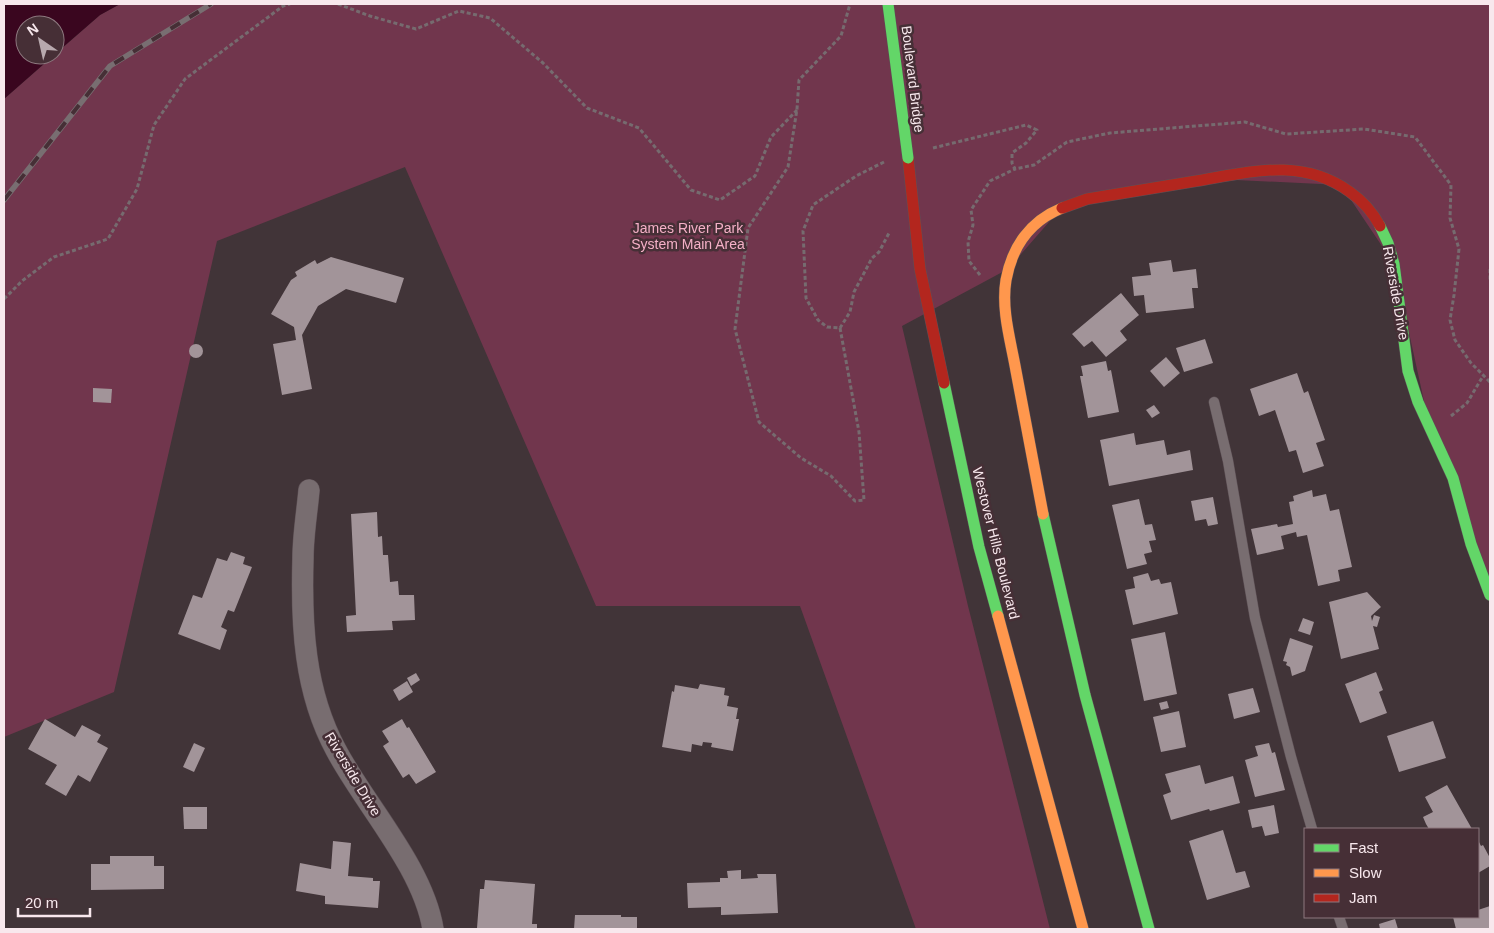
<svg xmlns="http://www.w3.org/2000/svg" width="1494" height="933" viewBox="0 0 1494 933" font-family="Arial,sans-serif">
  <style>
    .green { fill: #71364d }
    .water { fill: #3a061f }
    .building { fill: #a29499 }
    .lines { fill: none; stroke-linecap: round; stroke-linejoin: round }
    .lane-casing { stroke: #5e5156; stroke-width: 11 }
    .street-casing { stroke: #5e5156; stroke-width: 22 }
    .fast-casing { stroke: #5e5156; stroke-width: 12 }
    .slow-casing { stroke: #5e5156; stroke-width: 12 }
    .jam-casing { stroke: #5e5156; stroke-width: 12 }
    .path { stroke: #766b6f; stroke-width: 3; stroke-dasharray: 4 2.5; stroke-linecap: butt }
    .lane { stroke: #786d70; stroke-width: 10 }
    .street { stroke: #786d70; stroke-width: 21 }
    .fast { stroke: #63d668; stroke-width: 11 }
    .slow { stroke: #ff974d; stroke-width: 11 }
    .jam { stroke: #b3261e; stroke-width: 11 }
    .rail-casing { stroke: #786e71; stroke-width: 5.5 }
    .rail { stroke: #462f36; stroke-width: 4; stroke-dasharray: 11; stroke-linecap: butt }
    .fast-bridge-casing { stroke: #5e5156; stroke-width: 12; stroke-linecap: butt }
    .fast-bridge { stroke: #63d668; stroke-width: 11 }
    .labels { text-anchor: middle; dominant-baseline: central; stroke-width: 5; stroke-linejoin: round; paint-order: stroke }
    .street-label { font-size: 14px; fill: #f8e8ed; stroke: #462f36 }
    .park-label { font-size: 14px; fill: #f5b0c7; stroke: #462f36 }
  </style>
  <rect width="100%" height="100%" fill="#413438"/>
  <polygon class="green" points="120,4 1490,4 1490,595 1431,433 1394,264 1341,185 1236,180 1063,206 1008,269 902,326 968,606 1050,929 916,929 800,606 596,606 405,167 217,241 114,692 4,737 4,99 100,15"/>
  <polygon class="water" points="4,4 120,4 100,15 55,54 55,25 25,25 25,55 54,55 4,99"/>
  <g class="building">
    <polygon points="331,257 404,278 396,303 346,289 318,306 302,335 312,389 282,395 273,344 296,340 294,327 271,314 291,280 297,276 295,272 315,260 317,264"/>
    <polygon points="1171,260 1173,272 1196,269 1198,288 1192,288 1194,308 1146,313 1144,295 1134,296 1132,277 1151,275 1149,263"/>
    <polygon points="1121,293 1139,315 1120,331 1127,340 1106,357 1092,341 1084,347 1072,334"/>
    <polygon points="1205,339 1213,363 1184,372 1176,348"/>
    <circle cx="196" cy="351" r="7"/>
    <polygon points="1166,357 1180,373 1164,387 1150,371"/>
    <polygon points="1106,361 1108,371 1111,370 1119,412 1088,418 1080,376 1083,376 1081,366"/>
    <polygon points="1297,373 1304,393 1308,391 1325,440 1316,443 1324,466 1303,473 1296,450 1289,452 1275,410 1259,416 1250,389"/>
    <polygon points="93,388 112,389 111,403 93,402"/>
    <polygon points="1154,405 1160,413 1152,418 1146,410"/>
    <polygon points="1134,433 1136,445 1164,440 1167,455 1190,450 1193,470 1109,486 1100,440"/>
    <polygon points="1312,490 1313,497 1326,494 1330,511 1339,509 1352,567 1338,570 1340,581 1318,586 1307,535 1297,537 1296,532 1281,536 1284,549 1257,555 1251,529 1277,524 1278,527 1293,524 1289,502 1294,501 1293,496"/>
    <polygon points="1213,497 1218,524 1208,526 1206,519 1195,521 1191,501"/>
    <polygon points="1139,499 1145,525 1152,524 1156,540 1149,541 1152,552 1144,554 1147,564 1127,569 1112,505"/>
    <polygon points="377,512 378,537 382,536 383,555 388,555 390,582 398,581 399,595 414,595 415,620 392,621 393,630 347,632 346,616 356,615 351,514"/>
    <polygon points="231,552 245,557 243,564 252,567 234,612 228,610 221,627 227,630 220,650 178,634 193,595 202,598 217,558 227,561"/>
    <polygon points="1148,573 1151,581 1159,579 1161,584 1171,582 1178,614 1133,625 1125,590 1135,588 1133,577"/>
    <polygon points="1367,592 1381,607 1371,616 1372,621 1374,615 1380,617 1377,627 1373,626 1379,649 1341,659 1329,602"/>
    <polygon points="1303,618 1314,622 1310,635 1298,631"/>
    <polygon points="1165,632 1177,694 1144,701 1131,639"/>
    <polygon points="1290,638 1313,646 1305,671 1292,676 1290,667 1286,665 1287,662 1283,661"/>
    <polygon points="1376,672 1383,690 1379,692 1387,713 1360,723 1345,684"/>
    <polygon points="416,673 420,680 411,686 407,678"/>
    <polygon points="407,681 413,692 399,701 393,690"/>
    <polygon points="700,684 725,688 724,695 729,696 727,706 738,708 736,719 739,719 733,751 711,747 712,743 703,742 702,746 692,744 691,752 662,747 672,691 674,692 675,685 698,689"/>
    <polygon points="1253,688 1260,712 1234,719 1228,694"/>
    <polygon points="1167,701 1169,708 1161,710 1159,703"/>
    <polygon points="1179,711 1186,747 1161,752 1153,717"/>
    <polygon points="45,719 75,737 82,725 101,735 97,742 108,748 90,782 78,775 66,796 45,784 57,765 28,749"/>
    <polygon points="402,719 407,728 409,727 436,772 416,784 409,774 403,778 383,746 389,742 382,731"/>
    <polygon points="1433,721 1446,758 1399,772 1387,736"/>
    <polygon points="194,743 205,748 194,772 183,767"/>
    <polygon points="1269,743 1272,753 1275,752 1285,790 1255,797 1245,760 1258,756 1255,746"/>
    <polygon points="1200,765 1205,784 1233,776 1240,803 1210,811 1209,809 1171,820 1163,795 1171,792 1165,774"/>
    <polygon points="1447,785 1472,829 1429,829 1426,824 1423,817 1433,812 1425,797"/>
    <polygon points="1274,805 1279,833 1265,836 1262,826 1252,828 1248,810"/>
    <polygon points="183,807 207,807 207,829 184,829"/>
    <polygon points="1223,830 1236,873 1245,871 1250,887 1207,900 1189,841"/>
    <polygon points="1478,840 1481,846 1483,845 1490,858 1490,866 1478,873"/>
    <polygon points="333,841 351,843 348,876 373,878 373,881 380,881 378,908 325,904 325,896 296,891 300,863 331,869"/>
    <polygon points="110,856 154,856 154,866 164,866 164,889 91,890 91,864 110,864"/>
    <polygon points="741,870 741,879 758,878 757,874 776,874 778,913 721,915 721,907 688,908 687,883 720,882 720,878 728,878 727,871"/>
    <polygon points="485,880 535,884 532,924 537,924 537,929 477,928 480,889 484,889"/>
    <polygon points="1490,906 1490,929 1456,929 1453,917 1478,917 1478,910"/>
    <polygon points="575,915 621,915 621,917 637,917 637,929 574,929"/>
    <polygon points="1395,919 1398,929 1380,929 1379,924"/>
  </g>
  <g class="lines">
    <defs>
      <g id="lane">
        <polyline points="1214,402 1228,461 1255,618 1291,757 1312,829"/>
        <polyline points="1339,917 1343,929"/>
      </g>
      <path id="street" d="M309,490C307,513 303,535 303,558C301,624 304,691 336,750C365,805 423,867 433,929"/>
      <g id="fast">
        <polyline points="1380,226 1388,243 1394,264 1408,371 1418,402 1453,478 1471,544 1490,595"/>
        <polyline points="944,383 979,547 998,616"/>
        <polyline points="1043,514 1085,695 1149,929"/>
      </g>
      <g id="slow">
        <path d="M1043,514C1034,467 1025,419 1016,371C1011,342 1001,310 1006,280C1012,247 1030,221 1062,208"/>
        <polyline points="998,616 1083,929"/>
      </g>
      <g id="jam">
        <polyline points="908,158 920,269 944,383"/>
        <path d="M1062,208L1087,199C1123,193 1160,187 1196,181C1250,172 1302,157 1350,192C1363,201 1372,211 1380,226"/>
      </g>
    </defs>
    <use href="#lane" class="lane-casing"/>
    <use href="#street" class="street-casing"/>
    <use href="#fast" class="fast-casing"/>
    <use href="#slow" class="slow-casing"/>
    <use href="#jam" class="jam-casing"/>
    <g class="path">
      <polyline points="338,4 370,16 416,29 459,11 490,18 543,63 587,108 639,128 691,190 720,200 755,176 771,137 797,110"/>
      <polyline points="933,148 1026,125 1037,130 1026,143 1012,153 1012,163 1015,169 1034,165 1067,142 1110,133 1245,122 1286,134 1364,129 1415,137 1451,185 1450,218 1459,249 1454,295 1450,320 1455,340 1471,363 1490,382"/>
      <polyline points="884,162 856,176 813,205 803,231 806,298 818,320 827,327 840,328 850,312 854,292 872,258 879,252 889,233"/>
      <polyline points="1490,269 1490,281"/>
      <polyline points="980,275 969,261 968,242 973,225 971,210 990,181 1015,169"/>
      <polyline points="4,299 22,281 54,257 108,239 137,189 154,125 185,79 283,6 290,4"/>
      <polyline points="840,328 859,432 864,500 855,501 831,476 801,458 759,422 735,329 748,228 788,167 797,109 799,80 841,36 850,4"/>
      <polyline points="1451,416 1467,403 1483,376"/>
    </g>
    <use href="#lane" class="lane"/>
    <use href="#street" class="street"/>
    <use href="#fast" class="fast"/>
    <use href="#slow" class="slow"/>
    <use href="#jam" class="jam"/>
    <defs>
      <polyline id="rail" points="4,200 110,66 211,4"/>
    </defs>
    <use href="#rail" class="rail-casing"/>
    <use href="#rail" class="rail"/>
    <defs>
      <polyline id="fast-bridge" points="888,4 908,158"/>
    </defs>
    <use href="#fast-bridge" class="fast-bridge-casing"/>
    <use href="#fast-bridge" class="fast-bridge"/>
  </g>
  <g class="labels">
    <g class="street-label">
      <text transform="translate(913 79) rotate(83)">Boulevard Bridge</text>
      <text transform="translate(1396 293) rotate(80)">Riverside Drive</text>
      <text transform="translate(996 543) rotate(76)">Westover Hills Boulevard</text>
      <text transform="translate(353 774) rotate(59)">Riverside Drive</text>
    </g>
    <g class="park-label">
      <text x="688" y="228">James River Park<tspan x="688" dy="16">System Main Area</tspan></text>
    </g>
  </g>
  <rect width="1494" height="933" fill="none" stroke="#f8e8ed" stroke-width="10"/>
  <rect x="1304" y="828" width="175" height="90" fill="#462f36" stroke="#8d797f"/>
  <rect x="1314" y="844" width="25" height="8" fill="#63d668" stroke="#8d797f"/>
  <text x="1349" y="853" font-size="15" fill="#f8e8ed">Fast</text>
  <rect x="1314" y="869" width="25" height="8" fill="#ff974d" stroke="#8d797f"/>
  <text x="1349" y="878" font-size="15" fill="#f8e8ed">Slow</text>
  <rect x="1314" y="894" width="25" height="8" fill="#b3261e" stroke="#8d797f"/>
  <text x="1349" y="903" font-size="15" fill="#f8e8ed">Jam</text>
  <g transform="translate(40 40) rotate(326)"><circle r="24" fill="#462f36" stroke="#8d797f"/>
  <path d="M0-4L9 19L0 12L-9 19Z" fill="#b8a9ae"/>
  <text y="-8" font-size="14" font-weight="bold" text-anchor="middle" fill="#f8e8ed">N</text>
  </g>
  <path d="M18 908v8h72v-8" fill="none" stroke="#f8e8ed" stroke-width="2.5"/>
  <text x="25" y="908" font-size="15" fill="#f8e8ed" stroke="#462f36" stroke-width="4" paint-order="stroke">20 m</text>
</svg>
